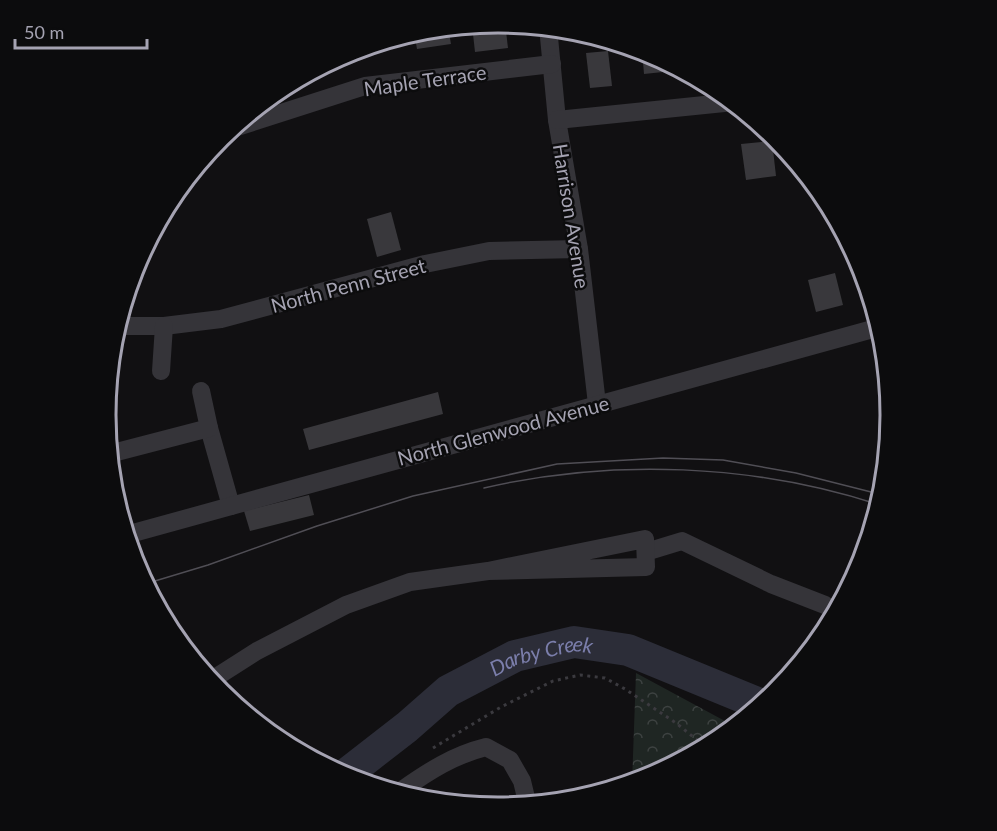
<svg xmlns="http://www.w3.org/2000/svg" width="997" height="831" viewBox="0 0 997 831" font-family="Lato,sans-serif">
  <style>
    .park { fill: url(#park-crowns) }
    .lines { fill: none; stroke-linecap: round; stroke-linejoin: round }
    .river { stroke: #2c2d38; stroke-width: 32 }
    .building { fill: #39383c }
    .path { stroke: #3b3a3f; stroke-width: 3; stroke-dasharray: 3 4.5; stroke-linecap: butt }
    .minor { stroke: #353439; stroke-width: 18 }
    .tram { stroke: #504e55; stroke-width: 1.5 }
    .labels { text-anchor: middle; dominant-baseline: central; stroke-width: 5; stroke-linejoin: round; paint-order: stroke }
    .street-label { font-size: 20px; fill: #a5a3b2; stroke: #0c0c0d }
    .water-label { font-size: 21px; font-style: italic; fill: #7b7eab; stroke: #0c0c0d }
    .rim { fill: none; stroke: #a5a3b2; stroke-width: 3 }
  </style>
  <defs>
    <pattern id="park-crowns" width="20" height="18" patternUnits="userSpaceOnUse" patternTransform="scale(1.5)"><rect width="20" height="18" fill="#1f2623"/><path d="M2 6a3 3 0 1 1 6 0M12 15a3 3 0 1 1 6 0" fill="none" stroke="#3d4241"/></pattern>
  </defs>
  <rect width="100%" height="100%" fill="#111012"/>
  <path class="park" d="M636,673L736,727C707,750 667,773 632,784Z"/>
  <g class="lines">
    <path class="river" id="s1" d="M344,776L407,727L448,691L515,656L574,642L628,650L762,705"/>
  </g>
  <g class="building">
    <polygon points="499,23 505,23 508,48 475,52 472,25"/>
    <polygon points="448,27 451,44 417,49 414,32"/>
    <polygon points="584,33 604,39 585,41"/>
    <polygon points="642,50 649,53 682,70 644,74"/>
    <polygon points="608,51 612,86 590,88 586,53"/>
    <polygon points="772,141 776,176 746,180 741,144"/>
    <polygon points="391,212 401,250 377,257 367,219"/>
    <polygon points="862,267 872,298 862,301 854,269"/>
    <polygon points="835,273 843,305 816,312 808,280"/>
    <polygon points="438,392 443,414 309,450 303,429"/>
    <polygon points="309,495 314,515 250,531 244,511"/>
  </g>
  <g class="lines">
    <polyline class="path" points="433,748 501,707 553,681 580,675 605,678 625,689 676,723 707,748"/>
    <g class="minor">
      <polyline points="548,27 557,120 579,249 597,404"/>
      <polyline points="557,120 734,102"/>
      <polyline points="231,129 365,86 552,64"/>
      <polyline points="117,326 164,326 221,319 425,264 489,251 579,249"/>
      <polyline points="161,371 164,326"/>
      <polyline points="209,428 231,506"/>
      <polyline points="109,454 209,428 201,391"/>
      <polyline points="126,535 880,327"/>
      <polyline points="646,552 682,541 771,584 825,605"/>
      <polyline points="210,681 257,651 346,605 410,582 488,571 645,539 646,567 488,571"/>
      <path d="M399,794L402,790C429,771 454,755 486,747L510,760L522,781L528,806"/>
    </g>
    <g class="tram">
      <path d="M484,488C613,458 754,464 880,505"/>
      <polyline points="145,584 208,565 317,526 413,496 557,464 663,458 723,460 796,473 883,495"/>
    </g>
  </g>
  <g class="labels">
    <g class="street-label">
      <text transform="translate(425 80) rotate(-8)">Maple Terrace</text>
      <text transform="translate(572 216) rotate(81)">Harrison Avenue</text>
      <text transform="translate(348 285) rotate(-15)">North Penn Street</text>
      <text transform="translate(503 430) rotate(-15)">North Glenwood Avenue</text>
    </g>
    <g class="water-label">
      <text stroke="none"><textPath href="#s1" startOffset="236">Darby Creek</textPath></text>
    </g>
  </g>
  <path d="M0 0H997V831H0ZM116 415a382 382 0 1 1 764 0a382 382 0 1 1-764 0Z" fill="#0c0c0d" fill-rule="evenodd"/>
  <path class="rim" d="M116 415a382 382 0 1 1 764 0a382 382 0 1 1-764 0Z"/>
  <path d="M15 39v9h132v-9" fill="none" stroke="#a5a3b2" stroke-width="3"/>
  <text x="24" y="39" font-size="18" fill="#a5a3b2" stroke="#0c0c0d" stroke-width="4.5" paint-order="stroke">50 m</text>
</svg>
